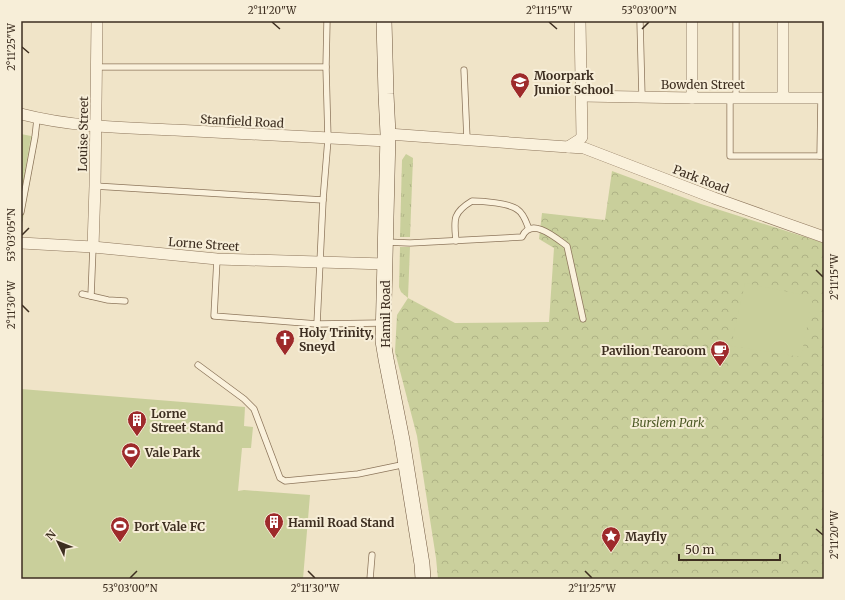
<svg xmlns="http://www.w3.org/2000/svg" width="845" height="600" viewBox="0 0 845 600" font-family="Merriweather,serif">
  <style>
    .grass { fill: url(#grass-tufts) }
    .park { fill: url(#park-crowns) }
    .garden { fill: #c9cf9b }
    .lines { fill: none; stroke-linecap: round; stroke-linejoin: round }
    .lane-casing { stroke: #8d765c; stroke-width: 7 }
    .street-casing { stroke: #8d765c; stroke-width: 12 }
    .secondary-casing { stroke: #6f573f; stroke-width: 16 }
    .lane { stroke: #faf1dc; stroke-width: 5.5 }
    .street { stroke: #faf1dc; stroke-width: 11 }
    .secondary { stroke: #faf1dc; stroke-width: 15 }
    .ticks { fill: none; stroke: #3d2e20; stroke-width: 1.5 }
    .labels { text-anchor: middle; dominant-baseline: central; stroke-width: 4; stroke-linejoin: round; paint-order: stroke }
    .poi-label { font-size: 12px; font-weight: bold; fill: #3d2e20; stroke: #f7eed8; text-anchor: start }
    .street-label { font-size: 12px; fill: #3d2e20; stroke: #f7eed8 }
    .park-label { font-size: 12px; font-style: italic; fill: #4d5a26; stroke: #f7eed8 }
    .neatline { fill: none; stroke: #3d2e20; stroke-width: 1.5 }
    .ticks-label { font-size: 10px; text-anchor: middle; fill: #3d2e20 }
  </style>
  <defs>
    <pattern id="grass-tufts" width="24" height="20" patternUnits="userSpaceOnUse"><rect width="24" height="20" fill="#c9cf9b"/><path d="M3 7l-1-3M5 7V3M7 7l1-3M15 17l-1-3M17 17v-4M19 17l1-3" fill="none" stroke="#aeb285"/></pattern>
    <pattern id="park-crowns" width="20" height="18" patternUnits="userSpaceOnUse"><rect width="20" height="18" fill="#c9cf9b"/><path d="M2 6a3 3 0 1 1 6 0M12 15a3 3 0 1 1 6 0" fill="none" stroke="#aeb285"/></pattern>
  </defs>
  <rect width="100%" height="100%" fill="#f0e4c8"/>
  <g class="grass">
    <polygon points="406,154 413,158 410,237 400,237 402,160"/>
    <polygon points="400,247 410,247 408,298 401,292 399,287"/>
  </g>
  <g class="park">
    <polygon points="31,136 38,138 21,229 21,182 26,167"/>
    <polygon points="612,171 701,204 824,243 824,579 438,579 436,558 417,436 395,352 397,315 408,298 455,323 549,322 554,248 539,239 542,213 605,220"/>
  </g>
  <g class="garden">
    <polygon points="21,134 31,136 26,167 21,182"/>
    <polygon points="745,283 813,297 801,357 731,346"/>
    <polygon points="21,389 245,407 244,426 253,427 251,448 242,448 238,491 244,490 310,495 303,579 21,579"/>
  </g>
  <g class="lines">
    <defs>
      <g id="lane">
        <polyline points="640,21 642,97"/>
        <polyline points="96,67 326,67"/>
        <polyline points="464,70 467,139"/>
        <polyline points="736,97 736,21"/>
        <polyline points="730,98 730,156 824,156"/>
        <polyline points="820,156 821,98"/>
        <polyline points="95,186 323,200"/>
        <polyline points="21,212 35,137 37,119"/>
        <path d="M456,241C454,220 452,213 472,201C482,201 510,203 518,210C524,214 526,222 529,229"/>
        <path d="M386,242L410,243L522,237C531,216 556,238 567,246L583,319"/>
        <polyline points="217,259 214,316 317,324 382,323"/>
        <polyline points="82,294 108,300 125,301"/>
        <polyline points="91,296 93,247"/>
        <polyline points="317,324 323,200 328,139 326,67 327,21"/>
        <polyline points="198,365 244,399 254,409 280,478 285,481 358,474 406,464"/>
        <polyline points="370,579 372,555"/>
      </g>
      <g id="street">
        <polyline points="692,21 692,98"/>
        <polyline points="783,21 783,97"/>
        <polyline points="582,96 692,98 824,98"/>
        <path d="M21,114C71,127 124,128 175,130C246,134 317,138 387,141"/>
        <polyline points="388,134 568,147 579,140 582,137 580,21"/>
        <polyline points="568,147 584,148 714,198 824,237"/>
        <polyline points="21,243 93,247 217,259 385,264"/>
        <polyline points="93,247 95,186 97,21"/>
      </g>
      <polyline id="secondary" points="384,21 386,94 388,134 383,341 386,359 402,440 422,564 423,579"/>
    </defs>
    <use href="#lane" class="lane-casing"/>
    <use href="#street" class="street-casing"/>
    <use href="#secondary" class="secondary-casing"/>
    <use href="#lane" class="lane"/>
    <use href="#street" class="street"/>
    <use href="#secondary" class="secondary"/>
  </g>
  <path class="ticks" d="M272,22L280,29M549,22L557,29M642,29L649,22M22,47L29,53M22,235L29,228M816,270L823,277M22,305L29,312M816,529L823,535M308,571L315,578M585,571L592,578M130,578L137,571"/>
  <defs>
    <symbol id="school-pin" viewBox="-11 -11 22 30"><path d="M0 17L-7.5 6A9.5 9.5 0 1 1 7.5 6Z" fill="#9e2a2b" stroke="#f7eed8"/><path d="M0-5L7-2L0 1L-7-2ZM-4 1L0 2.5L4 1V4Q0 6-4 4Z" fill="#fff"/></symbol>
    <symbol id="church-pin" viewBox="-11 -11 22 30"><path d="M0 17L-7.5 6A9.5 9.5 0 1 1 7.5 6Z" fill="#9e2a2b" stroke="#f7eed8"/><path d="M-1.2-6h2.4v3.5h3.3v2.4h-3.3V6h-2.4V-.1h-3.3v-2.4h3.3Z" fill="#fff"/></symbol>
    <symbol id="cafe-pin" viewBox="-11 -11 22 30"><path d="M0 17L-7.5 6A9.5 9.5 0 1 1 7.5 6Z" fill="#9e2a2b" stroke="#f7eed8"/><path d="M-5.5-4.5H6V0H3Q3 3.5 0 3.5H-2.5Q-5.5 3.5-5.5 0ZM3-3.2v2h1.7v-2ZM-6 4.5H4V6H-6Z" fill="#fff"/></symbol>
    <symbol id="building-pin" viewBox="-11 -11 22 30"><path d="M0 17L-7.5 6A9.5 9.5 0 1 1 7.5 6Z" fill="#9e2a2b" stroke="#f7eed8"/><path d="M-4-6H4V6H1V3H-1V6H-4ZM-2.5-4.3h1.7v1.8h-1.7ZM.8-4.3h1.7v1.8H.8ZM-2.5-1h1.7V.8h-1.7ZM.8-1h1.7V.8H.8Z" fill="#fff"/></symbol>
    <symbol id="stadium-pin" viewBox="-11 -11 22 30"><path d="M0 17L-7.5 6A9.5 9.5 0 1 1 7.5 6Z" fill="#9e2a2b" stroke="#f7eed8"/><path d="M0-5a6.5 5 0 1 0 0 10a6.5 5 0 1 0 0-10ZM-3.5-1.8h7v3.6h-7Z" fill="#fff"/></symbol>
    <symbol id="sight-pin" viewBox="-11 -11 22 30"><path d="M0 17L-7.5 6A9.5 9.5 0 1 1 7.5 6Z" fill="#9e2a2b" stroke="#f7eed8"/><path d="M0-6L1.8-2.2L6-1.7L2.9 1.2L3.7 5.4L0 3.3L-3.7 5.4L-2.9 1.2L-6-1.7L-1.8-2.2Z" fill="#fff"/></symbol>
  </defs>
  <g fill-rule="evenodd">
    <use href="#school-pin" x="509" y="71" width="22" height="30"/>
    <use href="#church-pin" x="274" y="328" width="22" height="30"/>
    <use href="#cafe-pin" x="709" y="339" width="22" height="30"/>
    <use href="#building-pin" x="126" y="409" width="22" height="30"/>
    <use href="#stadium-pin" x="120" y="441" width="22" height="30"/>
    <use href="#building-pin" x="263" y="511" width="22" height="30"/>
    <use href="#stadium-pin" x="109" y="515" width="22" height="30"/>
    <use href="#sight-pin" x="600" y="525" width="22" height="30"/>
  </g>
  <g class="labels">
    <g class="poi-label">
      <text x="534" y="75">Moorpark<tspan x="534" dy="14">Junior School</tspan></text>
      <text x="299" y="332">Holy Trinity,<tspan x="299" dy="14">Sneyd</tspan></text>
      <text x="706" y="350" text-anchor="end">Pavilion Tearoom</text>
      <text x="151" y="413">Lorne<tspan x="151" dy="14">Street Stand</tspan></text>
      <text x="145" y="452">Vale Park</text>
      <text x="288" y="522">Hamil Road Stand</text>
      <text x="134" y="526">Port Vale FC</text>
      <text x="625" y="536">Mayfly</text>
    </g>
    <g class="street-label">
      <text x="703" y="84">Bowden Street</text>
      <text transform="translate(242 121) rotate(3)">Stanfield Road</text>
      <text transform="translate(83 134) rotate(-89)">Louise Street</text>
      <text transform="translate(701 179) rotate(21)">Park Road</text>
      <text transform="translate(204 244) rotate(4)">Lorne Street</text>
      <text transform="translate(385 314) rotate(-90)">Hamil Road</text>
    </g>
    <g class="park-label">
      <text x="668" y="422">Burslem Park</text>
    </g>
  </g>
  <rect width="845" height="600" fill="none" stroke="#f7eed8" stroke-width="44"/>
  <g transform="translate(58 542) rotate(313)" stroke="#f7eed8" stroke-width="3" paint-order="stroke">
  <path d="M0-3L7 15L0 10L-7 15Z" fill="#3d2e20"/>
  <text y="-6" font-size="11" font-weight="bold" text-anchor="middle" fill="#3d2e20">N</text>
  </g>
  <path d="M679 554v6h101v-6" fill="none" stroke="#3d2e20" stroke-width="2"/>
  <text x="685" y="554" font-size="12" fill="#3d2e20" stroke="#f7eed8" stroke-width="3" paint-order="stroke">50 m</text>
  <rect x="22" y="22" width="801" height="556" class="neatline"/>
  <g class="ticks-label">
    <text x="272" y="14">2°11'20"W</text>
    <text x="549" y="14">2°11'15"W</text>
    <text x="649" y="14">53°03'00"N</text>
    <text transform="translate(11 47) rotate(-90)" y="4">2°11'25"W</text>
    <text transform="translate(11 235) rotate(-90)" y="4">53°03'05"N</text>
    <text transform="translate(834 277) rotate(-90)" y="4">2°11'15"W</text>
    <text transform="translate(11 305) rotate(-90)" y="4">2°11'30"W</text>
    <text transform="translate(834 535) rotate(-90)" y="4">2°11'20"W</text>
    <text x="130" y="592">53°03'00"N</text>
    <text x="315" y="592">2°11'30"W</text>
    <text x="592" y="592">2°11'25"W</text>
  </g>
</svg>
